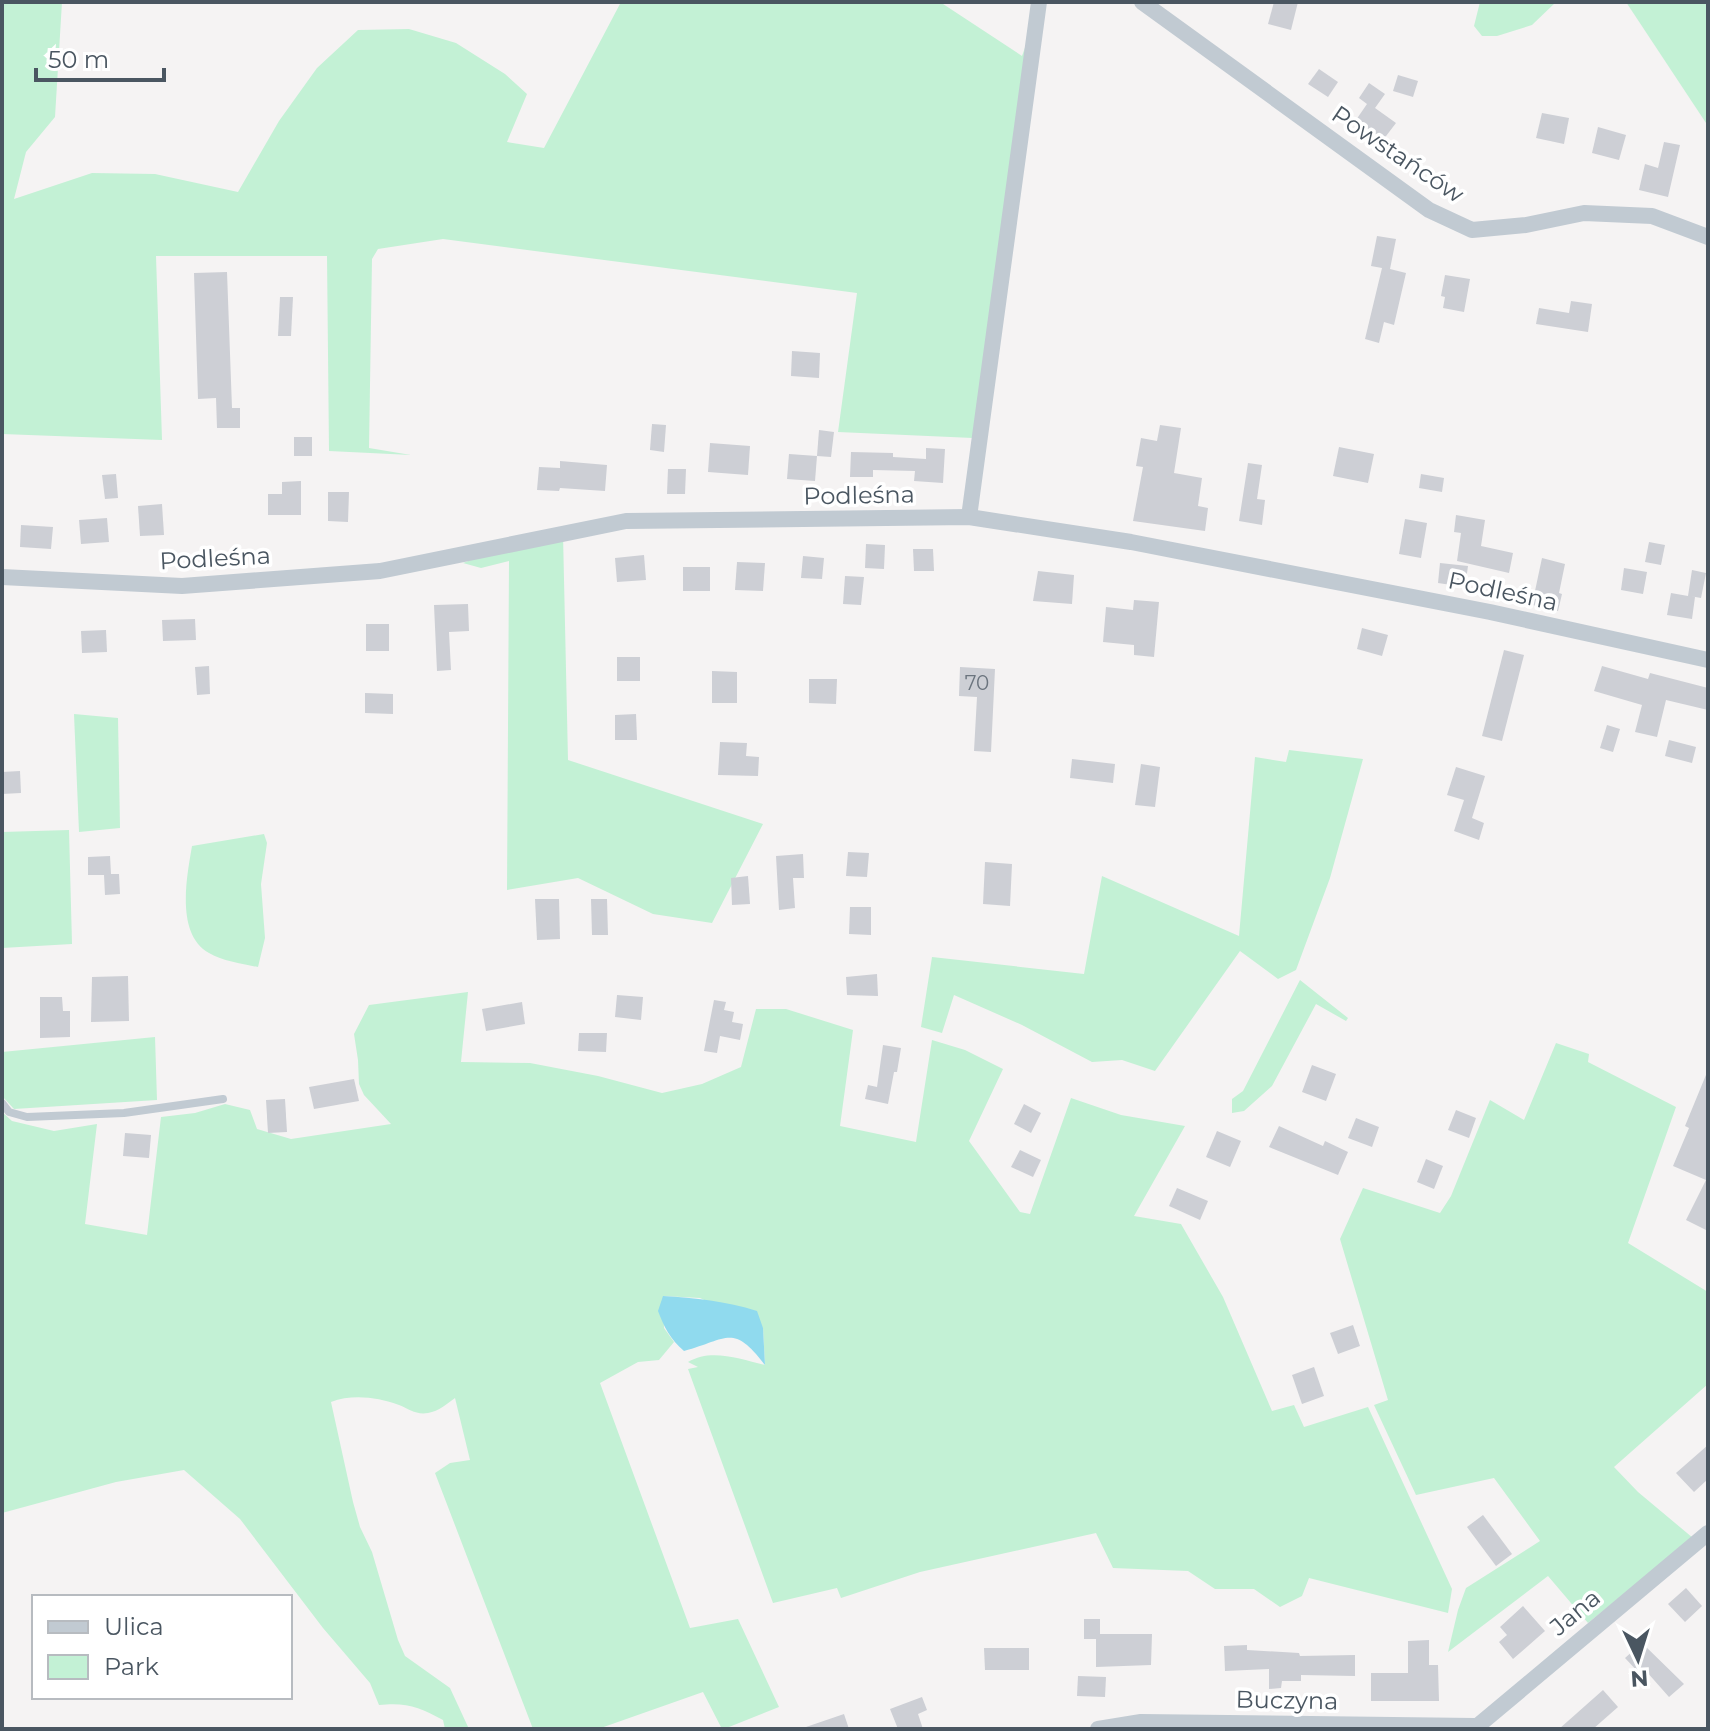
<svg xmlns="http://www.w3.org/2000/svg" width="1710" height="1731" viewBox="0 0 1710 1731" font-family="Montserrat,sans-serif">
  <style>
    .green { fill: #c3f1d5 }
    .water { fill: #90daee }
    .building { fill: #cdcfd5 }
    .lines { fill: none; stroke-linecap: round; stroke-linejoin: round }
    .service { stroke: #c1cad2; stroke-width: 8 }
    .minor { stroke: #c1cad2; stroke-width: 16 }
    .labels { text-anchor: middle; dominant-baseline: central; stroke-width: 7; stroke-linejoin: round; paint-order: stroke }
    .number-label { font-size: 20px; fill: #6b747e }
    .street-label { font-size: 24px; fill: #4a5661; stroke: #fff }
  </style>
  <rect width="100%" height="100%" fill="#f5f3f3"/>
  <g class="green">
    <polygon points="2,2 62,2 55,117 26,152 14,199 92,173 155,174 238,192 279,121 317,68 358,30 409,29 456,43 505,74 527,94 507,142 544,148 621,2 940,2 1022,56 1036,17 973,438 838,432 857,293 443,239 378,249 372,259 369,448 411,455 329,451 327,256 156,256 162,440 2,434"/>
    <polygon points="1480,2 1556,2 1532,25 1497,36 1482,36 1474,26"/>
    <polygon points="1626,2 1708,2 1708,126"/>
    <polygon points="563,534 568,760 763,824 712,923 653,914 578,878 507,890 509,561 481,568 463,563 513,544"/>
    <polygon points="74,714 118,718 120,828 79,832"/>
    <polygon points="1289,750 1363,759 1330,878 1296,970 1278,979 1240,951 1155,1071 1122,1060 1092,1062 1022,1025 954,995 942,1033 921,1027 932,957 1084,974 1102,876 1239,936 1255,757 1286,762"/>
    <polygon points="69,830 72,944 2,948 2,832"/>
    <path d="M264,834L267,843L261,884L265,938L258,967C242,964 223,961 209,953C175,934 187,876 192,846Z"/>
    <polygon points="1300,980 1348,1018 1346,1021 1316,1004 1272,1086 1244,1111 1232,1113 1232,1099 1243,1091"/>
    <path d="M468,992L461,1062L530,1063L598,1076L662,1093L702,1084L741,1067L756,1009H786L853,1030L840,1126L916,1142L932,1040L965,1050L1003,1069L969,1141L1020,1212L1030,1214L1071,1098L1121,1115L1185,1126L1134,1216L1181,1224L1223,1297L1272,1411L1294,1405L1304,1427L1368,1407L1452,1589L1448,1613L1309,1578L1302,1596L1280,1607L1254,1589H1215L1188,1571L1113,1568L1096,1533L920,1572L841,1598L837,1588L773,1603L688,1369L698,1367L688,1362C711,1348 740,1359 765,1365L763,1328L700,1298L663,1296L664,1328L674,1342L659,1360L638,1362L600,1383L690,1628L738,1619L779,1707L724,1729H722L703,1692L598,1729H533L435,1473L450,1463L470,1460L455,1398C447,1404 439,1411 428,1413C416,1415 409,1409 399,1405C377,1397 352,1394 331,1402L353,1502L360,1527L372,1552L398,1640L405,1656L450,1688L469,1729H445L443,1720C420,1707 406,1702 379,1705L370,1683L323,1628L240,1519L184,1470L116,1482L2,1513V1112L12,1121L54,1131L97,1124L85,1224L147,1235L161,1117L195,1113L225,1104L250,1110L257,1129L291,1139L391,1124L364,1095L359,1084L358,1060L354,1034L369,1005Z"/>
    <polygon points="155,1037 157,1100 14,1109 2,1096 2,1052"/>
    <polygon points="1556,1043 1589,1054 1588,1062 1676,1107 1628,1243 1708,1292 1708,1384 1614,1467 1638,1492 1693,1538 1588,1623 1548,1576 1448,1652 1458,1610 1466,1588 1540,1541 1494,1478 1416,1495 1374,1405 1388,1400 1340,1239 1363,1188 1440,1213 1451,1196 1490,1100 1524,1120"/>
  </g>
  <path class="water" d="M663,1296C695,1298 726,1301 757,1311L763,1328L765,1365C733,1323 728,1339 684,1351C670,1339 664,1327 658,1311Z"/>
  <g class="building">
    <polygon points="1274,2 1298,2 1291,30 1268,24"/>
    <polygon points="1319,69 1338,82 1328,97 1308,84"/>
    <polygon points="1398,75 1418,81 1413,97 1393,91"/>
    <polygon points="1369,83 1385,94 1375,108 1396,123 1383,140 1356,120 1367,104 1359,98"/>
    <polygon points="1542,113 1569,118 1564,144 1536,138"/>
    <polygon points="1598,127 1626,135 1619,160 1592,153"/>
    <polygon points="1664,142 1680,145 1668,197 1639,190 1645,164 1658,168"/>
    <polygon points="1377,236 1396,239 1390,269 1406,273 1394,325 1384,322 1379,343 1365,339 1382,268 1371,266"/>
    <polygon points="227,272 232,408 240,408 240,428 217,428 216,398 198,399 194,273"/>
    <polygon points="1445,275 1470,279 1464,312 1443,308 1445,297 1441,296"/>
    <polygon points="280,297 293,297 291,336 278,336"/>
    <polygon points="1571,301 1592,304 1588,332 1536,324 1539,308 1569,313"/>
    <polygon points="792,351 820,353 819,378 791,376"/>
    <polygon points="652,424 666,425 664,452 650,450"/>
    <polygon points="1160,425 1181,428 1174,473 1202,478 1198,506 1208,508 1205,531 1133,521 1143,467 1136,466 1141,438 1157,441"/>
    <polygon points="819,430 834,432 831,457 817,456"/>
    <rect x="294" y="437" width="18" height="19"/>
    <polygon points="710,443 750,446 748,475 708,472"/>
    <polygon points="1339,447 1374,454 1368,483 1333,476"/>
    <polygon points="926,448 945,449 943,483 914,481 915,471 873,470 873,477 850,477 851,452 893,453 893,457 926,459"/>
    <polygon points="789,454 817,456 815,481 787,479"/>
    <polygon points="560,461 607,465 605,491 560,488 559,491 537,490 539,467 560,468"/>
    <polygon points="1248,463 1262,465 1257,499 1265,500 1262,525 1239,521"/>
    <polygon points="668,469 686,469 685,494 667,494"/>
    <polygon points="116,474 118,498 105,499 102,475"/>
    <polygon points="1421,474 1444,478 1442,492 1419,488"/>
    <polygon points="301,481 301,515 268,515 268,494 282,494 282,482"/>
    <polygon points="328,492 349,492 348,522 328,521"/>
    <polygon points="162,504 164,535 140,536 138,506"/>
    <polygon points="1456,515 1485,520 1481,546 1513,553 1509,573 1457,561 1461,533 1454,532"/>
    <polygon points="107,518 109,542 81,544 79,520"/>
    <polygon points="1405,519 1427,523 1421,558 1399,554"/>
    <polygon points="21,525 53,527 51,549 20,547"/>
    <polygon points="1649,542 1665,545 1661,565 1645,562"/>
    <polygon points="866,544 885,545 884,569 865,568"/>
    <polygon points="913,549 933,549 934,571 914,571"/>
    <polygon points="644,555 646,580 617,582 615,558"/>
    <polygon points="803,556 824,558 822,579 801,578"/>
    <polygon points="1542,558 1565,564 1559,593 1562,594 1558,611 1532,605"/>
    <polygon points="737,562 765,563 763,591 735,590"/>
    <polygon points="1440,563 1468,566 1465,587 1438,583"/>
    <rect x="683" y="567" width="27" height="24"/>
    <polygon points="1624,568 1647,572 1643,594 1621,590"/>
    <polygon points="1692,570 1706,573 1701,598 1690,596 1695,597 1692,619 1667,615 1671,593 1688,596"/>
    <polygon points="1038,571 1074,575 1072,604 1033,601"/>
    <polygon points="845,576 864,577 861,605 843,604"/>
    <polygon points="1134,600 1159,602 1154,657 1134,655 1134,645 1103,642 1106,607 1133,610"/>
    <polygon points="468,604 469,631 449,632 451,670 437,671 434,605"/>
    <polygon points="195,619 196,640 163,641 162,620"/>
    <rect x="366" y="624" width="23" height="27"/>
    <polygon points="1362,628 1388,635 1382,656 1357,649"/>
    <polygon points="106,630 107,652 82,653 81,631"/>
    <polygon points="1504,650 1524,655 1502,741 1482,736"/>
    <rect x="617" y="657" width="23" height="24"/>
    <polygon points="209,666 210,694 197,695 195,667"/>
    <polygon points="1602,666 1648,679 1650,673 1708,688 1708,710 1666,700 1657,737 1635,732 1642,705 1594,691"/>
    <polygon points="960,667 995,669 991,752 974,751 977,697 959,696"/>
    <polygon points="712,671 737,672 737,703 712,703"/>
    <polygon points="809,679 837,679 836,704 809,703"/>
    <polygon points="365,693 393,694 393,714 365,713"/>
    <polygon points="636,714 637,740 615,740 615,715"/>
    <polygon points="1607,725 1620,729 1613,752 1600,748"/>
    <polygon points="1669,740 1696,747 1692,763 1665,756"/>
    <polygon points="720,742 747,743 746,756 759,757 758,776 718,775"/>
    <polygon points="1072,759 1115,764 1113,783 1070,778"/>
    <polygon points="1141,764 1160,767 1155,807 1135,805"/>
    <polygon points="1456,767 1485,776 1472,818 1484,823 1479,840 1454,831 1464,800 1447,795"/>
    <polygon points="20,771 21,793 2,794 2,772"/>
    <polygon points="848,852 869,853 867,877 846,876"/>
    <polygon points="803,854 804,878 793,878 795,908 779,910 776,856"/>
    <polygon points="110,856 111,874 119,874 120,894 105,895 104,875 106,875 88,875 88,857"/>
    <polygon points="985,862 1012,864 1010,906 983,904"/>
    <polygon points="748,876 750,904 732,905 731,878"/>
    <polygon points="535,899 559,899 560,939 537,940"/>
    <polygon points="591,899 607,899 608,935 592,935"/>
    <polygon points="850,907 871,907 871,935 849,934"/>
    <polygon points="877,974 878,996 847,995 846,977"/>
    <polygon points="128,976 129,1021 91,1022 92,977"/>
    <polygon points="617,995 643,997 641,1020 615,1017"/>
    <polygon points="40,997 62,997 63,1011 70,1011 70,1037 40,1038"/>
    <polygon points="714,1000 726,1002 724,1010 734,1012 732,1022 743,1024 740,1040 720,1036 717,1053 704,1051"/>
    <polygon points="522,1002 525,1024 486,1031 482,1009"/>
    <polygon points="579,1033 607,1033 606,1052 578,1051"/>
    <polygon points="883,1045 901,1048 897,1072 894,1072 888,1104 865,1099 868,1085 877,1087"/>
    <polygon points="1312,1065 1336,1074 1326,1101 1302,1092"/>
    <polygon points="1708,1070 1708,1231 1686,1220 1706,1180 1673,1166 1689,1128 1685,1126"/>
    <polygon points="354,1079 359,1101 314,1109 309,1087"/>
    <polygon points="285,1099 287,1132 268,1133 266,1100"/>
    <polygon points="1024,1104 1041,1113 1031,1133 1014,1124"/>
    <polygon points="1456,1110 1476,1118 1469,1138 1448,1130"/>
    <polygon points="1356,1118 1379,1127 1372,1147 1348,1138"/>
    <polygon points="1279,1126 1323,1146 1325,1141 1348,1152 1338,1175 1269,1147"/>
    <polygon points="1217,1131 1241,1141 1230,1167 1206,1157"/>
    <polygon points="125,1133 151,1135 149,1158 123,1156"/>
    <polygon points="1020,1150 1041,1160 1033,1177 1011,1167"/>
    <polygon points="1426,1159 1443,1166 1434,1189 1417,1182"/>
    <polygon points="1177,1188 1208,1201 1200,1220 1169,1206"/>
    <polygon points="1353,1325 1360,1346 1338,1354 1330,1333"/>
    <polygon points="1314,1367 1324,1396 1302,1404 1292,1375"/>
    <polygon points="1708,1445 1708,1479 1694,1492 1676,1473"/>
    <polygon points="1483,1515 1512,1554 1496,1566 1467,1527"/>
    <polygon points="1686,1588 1702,1606 1685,1622 1668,1604"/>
    <polygon points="1523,1606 1545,1631 1513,1659 1499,1642 1507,1635 1500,1627"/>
    <polygon points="1084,1619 1100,1619 1100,1634 1152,1634 1151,1665 1096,1667 1096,1639 1084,1639"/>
    <polygon points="1429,1640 1429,1665 1438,1665 1439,1701 1371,1701 1371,1673 1408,1673 1408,1641"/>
    <polygon points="1642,1643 1684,1684 1669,1697 1646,1671 1641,1675 1625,1658"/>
    <polygon points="1247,1645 1247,1650 1299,1653 1300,1656 1355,1655 1355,1676 1301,1675 1301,1681 1282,1681 1281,1688 1269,1689 1269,1669 1225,1671 1224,1646"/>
    <polygon points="984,1648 1029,1648 1029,1670 985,1670"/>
    <polygon points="1078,1676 1106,1677 1105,1697 1077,1696"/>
    <polygon points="1603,1690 1618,1707 1593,1729 1559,1729"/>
    <polygon points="922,1697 927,1710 918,1714 923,1729 898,1729 890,1709"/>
    <polygon points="844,1714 849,1729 806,1729 806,1727"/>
  </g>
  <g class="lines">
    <polyline class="service" points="2,1103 9,1112 27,1117 124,1113 223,1099"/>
    <g class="minor">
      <polyline points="1142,2 1429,210 1472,230 1526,225 1584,213 1652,216 1708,237"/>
      <polyline points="969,517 1039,2"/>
      <polyline points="2,577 182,586 380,571 626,521 969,517 1131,542 1490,612 1708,660"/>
      <polyline points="1098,1729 1141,1722 1475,1726"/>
      <polyline points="1474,1729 1708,1533"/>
    </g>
  </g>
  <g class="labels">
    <g class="number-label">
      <text x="977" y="683">70</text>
    </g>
    <g class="street-label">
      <text transform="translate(1398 154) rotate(34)">Powstańców</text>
      <text transform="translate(859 495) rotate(-1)">Podleśna</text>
      <text transform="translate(215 558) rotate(-3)">Podleśna</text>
      <text transform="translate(1503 591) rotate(12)">Podleśna</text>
      <text transform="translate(1575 1612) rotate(-40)">Jana</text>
      <text transform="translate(1287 1700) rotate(1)">Buczyna</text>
    </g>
  </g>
  <rect width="1710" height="1731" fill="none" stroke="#4a5661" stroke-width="8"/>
  <rect x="32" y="1595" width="260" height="104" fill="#ffffff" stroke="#b7bbc0" stroke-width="2"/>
  <rect x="48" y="1621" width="40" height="12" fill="#c1cad2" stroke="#b7bbc0" stroke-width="2"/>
  <text x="104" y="1635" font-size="24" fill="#4a5661">Ulica</text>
  <rect x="48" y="1655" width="40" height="24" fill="#c3f1d5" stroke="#b7bbc0" stroke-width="2"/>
  <text x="104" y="1675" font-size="24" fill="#4a5661">Park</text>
  <g transform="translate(1638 1659) rotate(176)" stroke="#ffffff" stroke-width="6" paint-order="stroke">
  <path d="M0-6L14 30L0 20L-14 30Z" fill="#4a5661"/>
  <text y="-12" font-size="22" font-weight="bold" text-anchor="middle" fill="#4a5661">N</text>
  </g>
  <path d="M36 68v12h128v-12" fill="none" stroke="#4a5661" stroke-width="4"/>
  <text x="48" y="68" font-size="24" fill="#4a5661" stroke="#ffffff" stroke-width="6" paint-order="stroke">50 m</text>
</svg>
